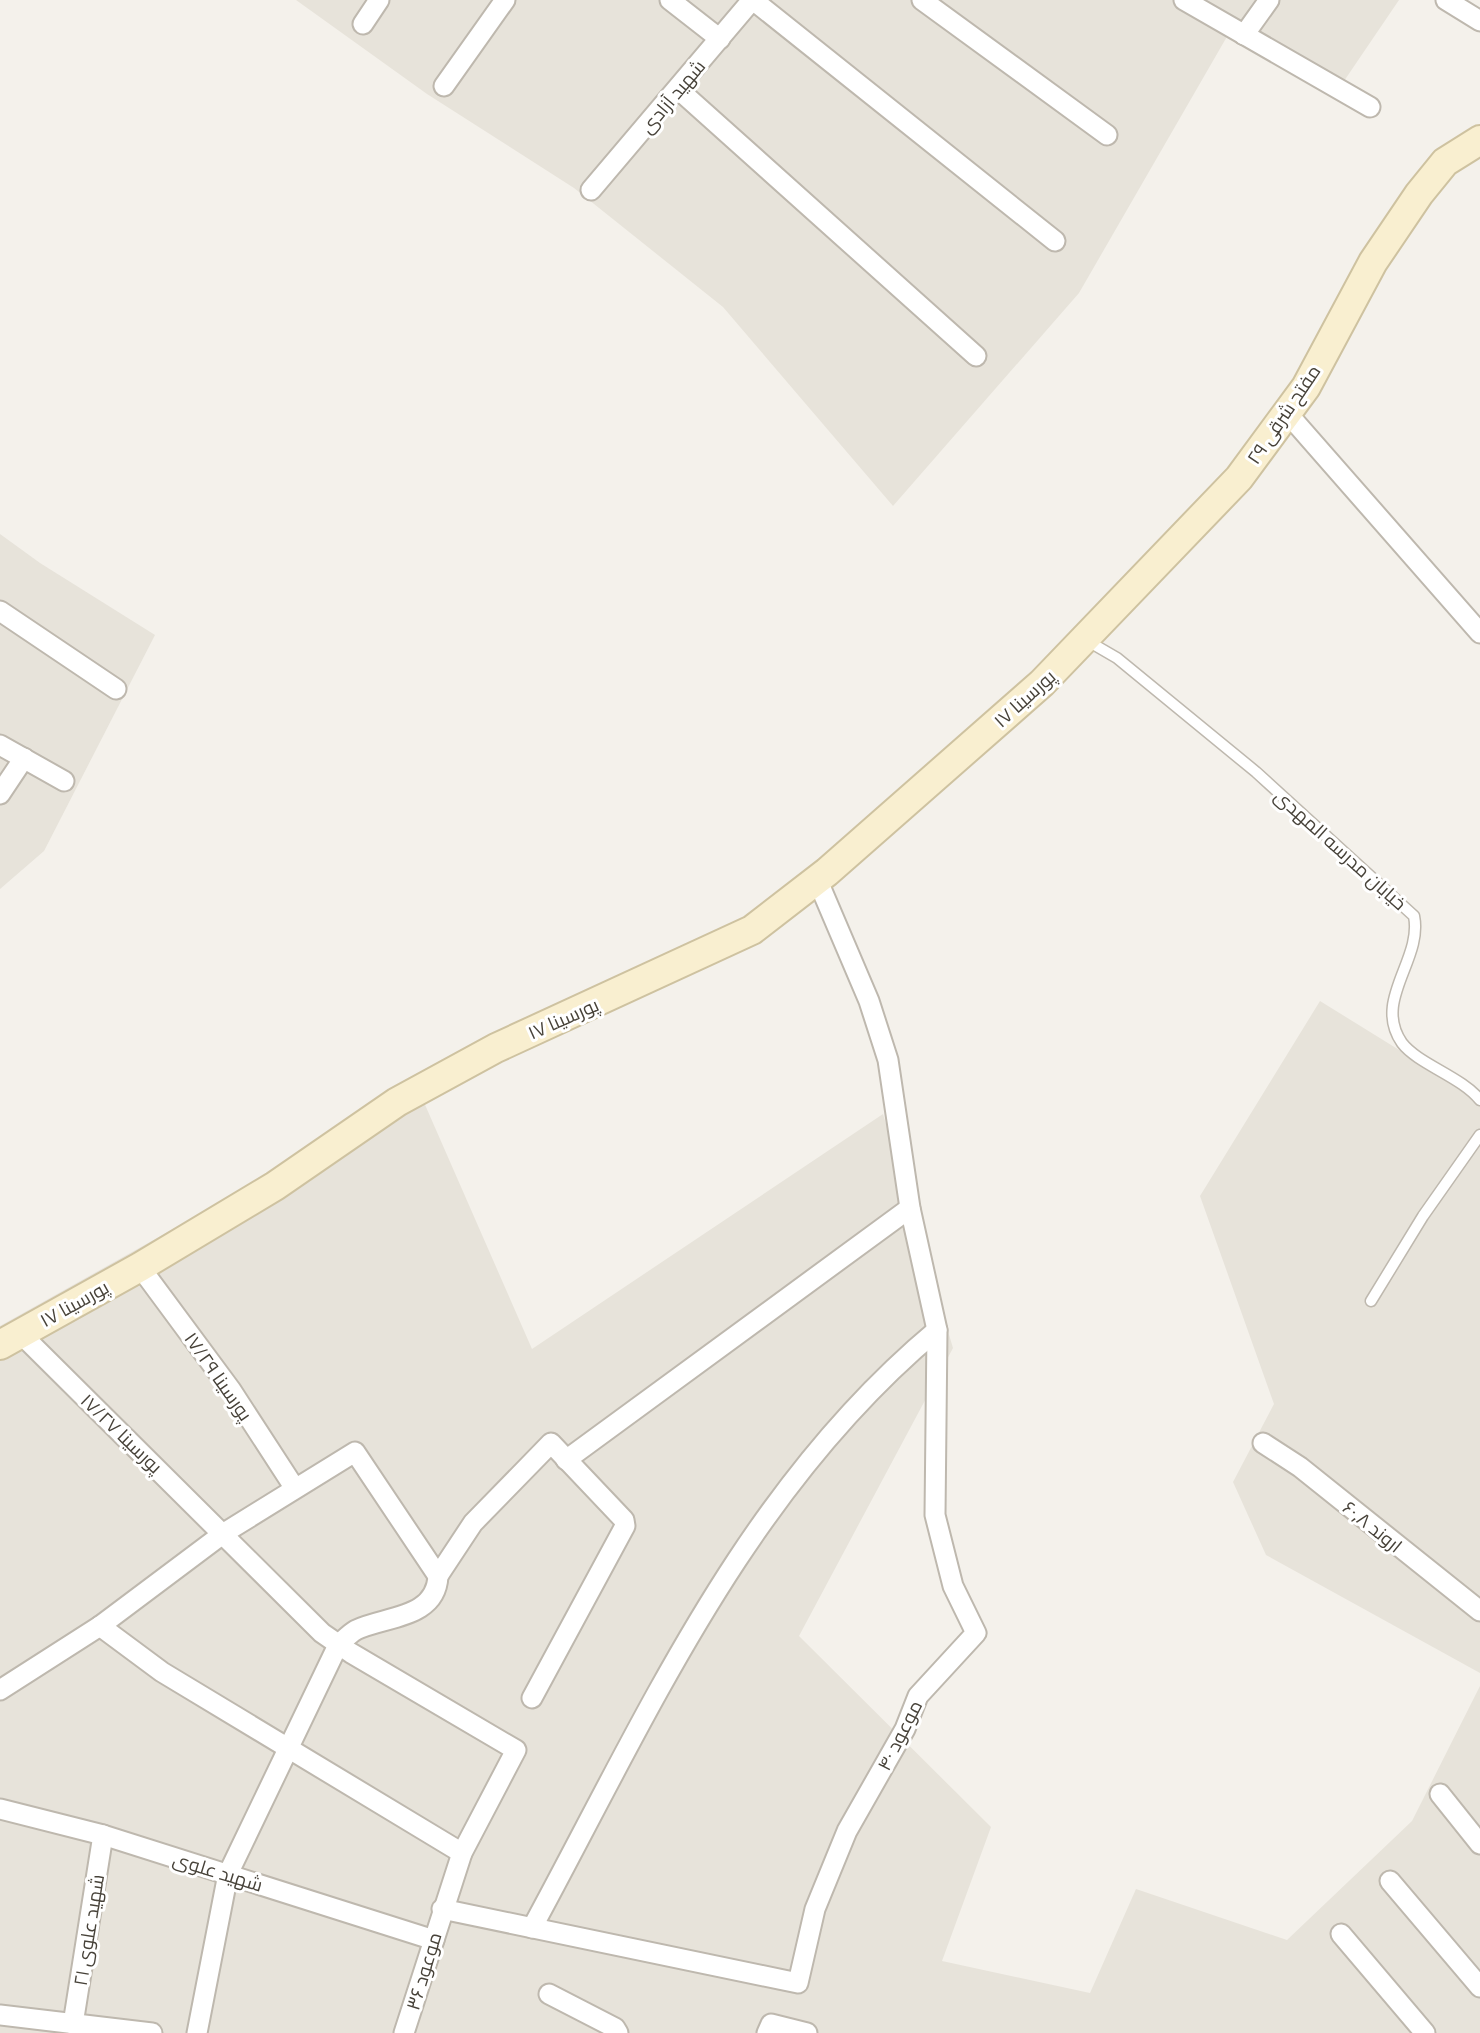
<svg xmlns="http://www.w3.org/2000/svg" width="1480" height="2033" viewBox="0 0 1480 2033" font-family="Barlow,Cairo,sans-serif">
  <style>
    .residential { fill: #e7e3da }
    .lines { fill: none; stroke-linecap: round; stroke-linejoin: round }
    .lane-casing { stroke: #beb8ae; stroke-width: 13 }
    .street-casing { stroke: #beb8ae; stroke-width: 23 }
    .secondary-casing { stroke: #cec2a0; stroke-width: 32 }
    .lane { stroke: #fff; stroke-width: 10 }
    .street { stroke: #fff; stroke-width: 19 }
    .secondary { stroke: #f9efd0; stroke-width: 28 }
    .labels { text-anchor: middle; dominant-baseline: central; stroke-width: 6; stroke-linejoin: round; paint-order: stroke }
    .street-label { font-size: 19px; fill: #474239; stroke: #fff }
  </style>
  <rect width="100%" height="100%" fill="#f4f1eb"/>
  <g class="residential">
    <polygon points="296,0 1399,0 1344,81 1236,21 1079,293 893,506 723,307 574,188 427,94"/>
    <polygon points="0,534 40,563 155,635 44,851 0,889"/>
    <polygon points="1320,1001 1480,1100 1480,1673 1266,1555 1233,1482 1274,1404 1200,1196"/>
    <polygon points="419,1091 532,1349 883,1114 953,1348 799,1636 991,1827 942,1961 1090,1993 1136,1889 1287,1940 1412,1821 1480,1686 1480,2033 0,2033 0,1326"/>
  </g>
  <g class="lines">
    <defs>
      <g id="lane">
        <path d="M1086,640L1117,658L1256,772L1414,916C1423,960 1372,1000 1402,1043C1418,1064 1462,1077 1480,1100"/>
        <polyline points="1371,1301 1423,1216 1480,1135"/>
      </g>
      <g id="street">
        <polyline points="670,0 720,39"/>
        <polyline points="753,0 1055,241"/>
        <polyline points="922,0 1107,135"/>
        <polyline points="1184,0 1370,107"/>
        <polyline points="1446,0 1480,21"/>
        <polyline points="363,24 379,0"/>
        <polyline points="1244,35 1269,0"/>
        <polyline points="444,86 505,0"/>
        <polyline points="678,89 976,356"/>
        <polyline points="591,190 752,0"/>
        <polyline points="1288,414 1480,633"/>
        <polyline points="0,611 116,689"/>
        <polyline points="0,745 64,781"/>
        <polyline points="0,794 24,758"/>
        <polyline points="140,1267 231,1390 294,1487"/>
        <polyline points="20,1333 322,1633 351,1653 516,1750 462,1853 404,2033"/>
        <polyline points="1263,1443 1300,1467 1480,1611"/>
        <polyline points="566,1460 910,1208"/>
        <polyline points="100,1626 162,1672 462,1853"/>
        <polyline points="0,1690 100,1626 224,1533 355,1452 438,1576 473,1523 551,1443 624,1520 625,1526 532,1698"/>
        <polyline points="1440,1794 1480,1844"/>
        <polyline points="0,1809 103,1835 434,1940"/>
        <polyline points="1390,1881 1480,1987"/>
        <polyline points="442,1909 798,1983 815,1909 847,1831 905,1729 918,1696 976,1633 953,1586 935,1515 937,1330 910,1208 888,1060 869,1001 817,879"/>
        <path d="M532,1928C648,1714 745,1490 937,1330"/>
        <polyline points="1341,1934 1425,2033"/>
        <polyline points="549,1994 615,2028 618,2033"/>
        <polyline points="0,2015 152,2033"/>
        <polyline points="73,2024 103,1835"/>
        <path d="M197,2033L228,1874L338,1645C344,1640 349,1634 356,1630C385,1616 436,1619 438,1576"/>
        <polyline points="767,2033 771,2024 807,2033"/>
      </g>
      <polyline id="secondary" points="0,1345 140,1267 275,1186 397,1102 496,1048 752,930 827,872 1042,683 1239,478 1306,387 1373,262 1419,194 1445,162 1480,140"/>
    </defs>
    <use href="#lane" class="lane-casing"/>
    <use href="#street" class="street-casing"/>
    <use href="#secondary" class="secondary-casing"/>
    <use href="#lane" class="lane"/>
    <use href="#street" class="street"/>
    <use href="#secondary" class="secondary"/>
  </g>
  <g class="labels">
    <g class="street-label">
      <text transform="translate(672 96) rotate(-50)">شهید آزادی</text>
      <text transform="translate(1283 414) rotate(-56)">مفتح شرقی ۲۹</text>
      <text transform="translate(1024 698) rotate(-42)">پورسینا ۱۷</text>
      <text transform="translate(1341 849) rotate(42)">خیابان مدرسه المهدی</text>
      <text transform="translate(563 1018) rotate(-24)">پورسینا ۱۷</text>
      <text transform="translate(74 1303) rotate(-29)">پورسینا ۱۷</text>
      <text transform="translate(219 1376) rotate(55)">پورسینا ۱۷/۲۹</text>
      <text transform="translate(122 1433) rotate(44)">پورسینا ۱۷/۲۷</text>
      <text transform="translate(1373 1526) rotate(39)">اروند ۶۰٫۸</text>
      <text transform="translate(899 1735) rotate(-63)">موعود ۴۰</text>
      <text transform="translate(218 1871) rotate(17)">شهید علوی</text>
      <text transform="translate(88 1930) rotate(-81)">شهید علوی ۲۱</text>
      <text transform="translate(423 1971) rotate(-73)">موعود ۳۶</text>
    </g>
  </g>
</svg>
